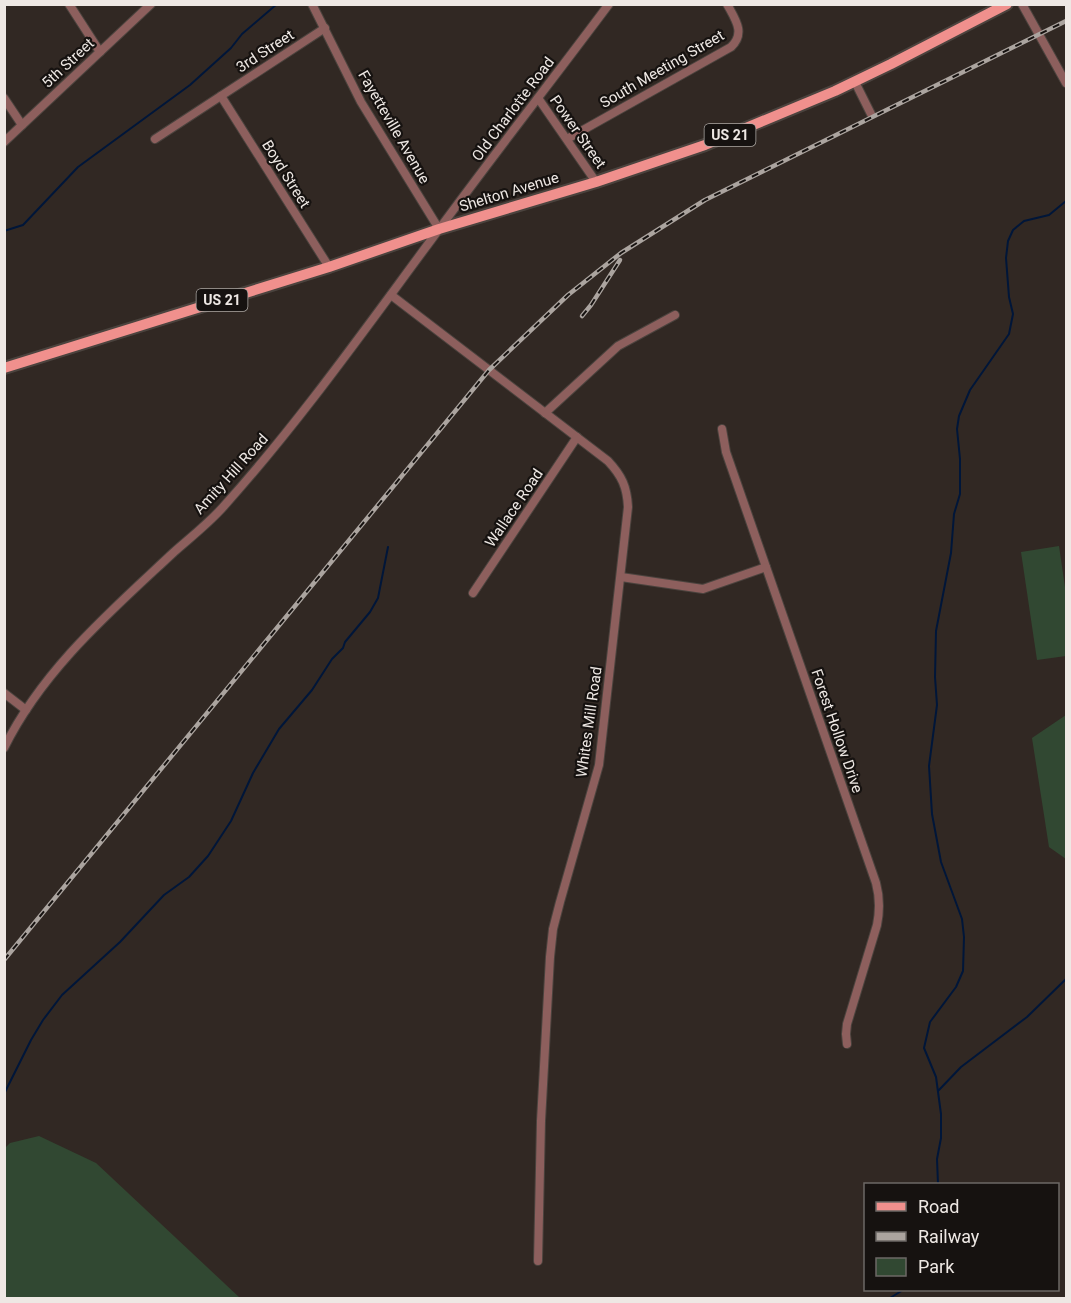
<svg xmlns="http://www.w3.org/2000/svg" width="1071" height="1303" viewBox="0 0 1071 1303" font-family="Roboto,sans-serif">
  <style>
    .green { fill: #314832 }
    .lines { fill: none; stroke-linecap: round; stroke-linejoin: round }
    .stream { stroke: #001639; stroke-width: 2 }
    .minor-casing { stroke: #4b433e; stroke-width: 10 }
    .major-casing { stroke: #4b433e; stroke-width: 14 }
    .minor { stroke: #8d5f5d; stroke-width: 8 }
    .major { stroke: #f0908d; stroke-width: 10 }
    .rail-casing { stroke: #aba49f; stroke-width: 4.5 }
    .rail { stroke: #161210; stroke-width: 2; stroke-dasharray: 7; stroke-linecap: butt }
    .labels { text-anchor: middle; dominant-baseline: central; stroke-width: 4.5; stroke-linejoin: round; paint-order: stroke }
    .shield { fill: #161210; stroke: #ada8a4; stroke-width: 1.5 }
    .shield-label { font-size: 14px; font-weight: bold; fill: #eee8e4 }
    .street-label { font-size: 15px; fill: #eee8e4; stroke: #161210 }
  </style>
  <rect width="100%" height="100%" fill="#312823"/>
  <g class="green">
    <polygon points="1059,546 1066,594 1066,656 1037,660 1021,552"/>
    <polygon points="1066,715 1066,859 1049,847 1032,738"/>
    <polygon points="39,1136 96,1163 240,1298 5,1298 5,1148 10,1143"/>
  </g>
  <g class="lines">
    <g class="stream">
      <polyline points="4,231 23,225 78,167 190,85 231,48 242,34 277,4"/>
      <polyline points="938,1091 961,1067 1027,1017 1066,979"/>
      <polyline points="4,1094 31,1040 43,1020 62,995 120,942 164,895 189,877 208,856 231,821 253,773 279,729 312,690 332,659 343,648 345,642 370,612 378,598 388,547"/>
      <polyline points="938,1184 937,1159 941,1138 941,1114 936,1077 924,1048 930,1022 956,987 963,971 964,937 962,919 941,862 932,814 929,766 937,705 935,677 936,631 951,553 954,514 960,494 960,459 957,429 959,416 970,390 1009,334 1013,314 1009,297 1006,258 1008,241 1013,230 1024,221 1049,215 1066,201"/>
      <polyline points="890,1298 903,1290"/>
    </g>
    <defs>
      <g id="minor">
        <polyline points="69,4 100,52"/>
        <polyline points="312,4 361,102 439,229"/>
        <polyline points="1022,4 1066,83"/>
        <polyline points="855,82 871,114"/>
        <polyline points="221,96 329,267"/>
        <polyline points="4,98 22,125"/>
        <polyline points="538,98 596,182"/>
        <polyline points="155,139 325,28"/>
        <path d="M567,139L731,47C746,33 735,19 727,4"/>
        <polyline points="4,142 151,4"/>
        <path d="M391,295L608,461C622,476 627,487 628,507L599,765L560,902L553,929L550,957L541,1121L538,1261"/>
        <polyline points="545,413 618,346 675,315"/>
        <path d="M722,429L726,452L876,883C880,898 880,910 877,925L847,1024L846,1034L847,1044"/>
        <polyline points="621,577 703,589 766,567"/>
        <polyline points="473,593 577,437"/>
        <polyline points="4,693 26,710"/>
        <path d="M4,748C43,669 111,611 174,552C191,537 209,523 224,506C302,419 370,322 440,228C495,153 553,79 609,4"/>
      </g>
      <polyline id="major" points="4,368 329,267 439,229 596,182 705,145 835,91 891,64 1007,4"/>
    </defs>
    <use href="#minor" class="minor-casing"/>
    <use href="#major" class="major-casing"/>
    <use href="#minor" class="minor"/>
    <use href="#major" class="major"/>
    <defs>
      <g id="rail">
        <polyline points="582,316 591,305 620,260"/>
        <polyline points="4,960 489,370 568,295 621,253 705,200 1066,21"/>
      </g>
    </defs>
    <use href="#rail" class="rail-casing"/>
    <use href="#rail" class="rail"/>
  </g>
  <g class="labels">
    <g class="shield">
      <rect x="704.5" y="124" width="51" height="22" rx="4.5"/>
      <rect x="196.5" y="289" width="51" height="22" rx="4.5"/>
    </g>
    <g class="shield-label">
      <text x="730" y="135">US 21</text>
      <text x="222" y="300">US 21</text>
    </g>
    <g class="street-label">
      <text transform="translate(265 51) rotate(-33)">3rd Street</text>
      <text transform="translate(68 63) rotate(-43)">5th Street</text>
      <text transform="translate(662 69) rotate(-30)">South Meeting Street</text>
      <text transform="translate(513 109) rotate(-53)">Old Charlotte Road</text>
      <text transform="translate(394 127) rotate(60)">Fayetteville Avenue</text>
      <text transform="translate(578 132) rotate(55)">Power Street</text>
      <text transform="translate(286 174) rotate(58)">Boyd Street</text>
      <text transform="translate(509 192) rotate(-17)">Shelton Avenue</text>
      <text transform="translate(231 474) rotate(-48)">Amity Hill Road</text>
      <text transform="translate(514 508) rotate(-56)">Wallace Road</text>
      <text transform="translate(589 722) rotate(-82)">Whites Mill Road</text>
      <text transform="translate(837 731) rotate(71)">Forest Hollow Drive</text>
    </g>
  </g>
  <rect width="1071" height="1303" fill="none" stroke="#eee8e4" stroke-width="12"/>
  <rect x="864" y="1183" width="195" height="108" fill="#161210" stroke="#6c6865" stroke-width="1.5"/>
  <rect x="876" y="1202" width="30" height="9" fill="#f0908d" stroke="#6c6865" stroke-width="1.5"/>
  <text x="918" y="1213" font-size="18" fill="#eee8e4">Road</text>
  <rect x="876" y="1232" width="30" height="9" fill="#aba49f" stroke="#6c6865" stroke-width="1.5"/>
  <text x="918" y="1243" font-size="18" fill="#eee8e4">Railway</text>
  <rect x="876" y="1258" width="30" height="18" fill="#314832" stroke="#6c6865" stroke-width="1.5"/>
  <text x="918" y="1273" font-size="18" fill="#eee8e4">Park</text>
</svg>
